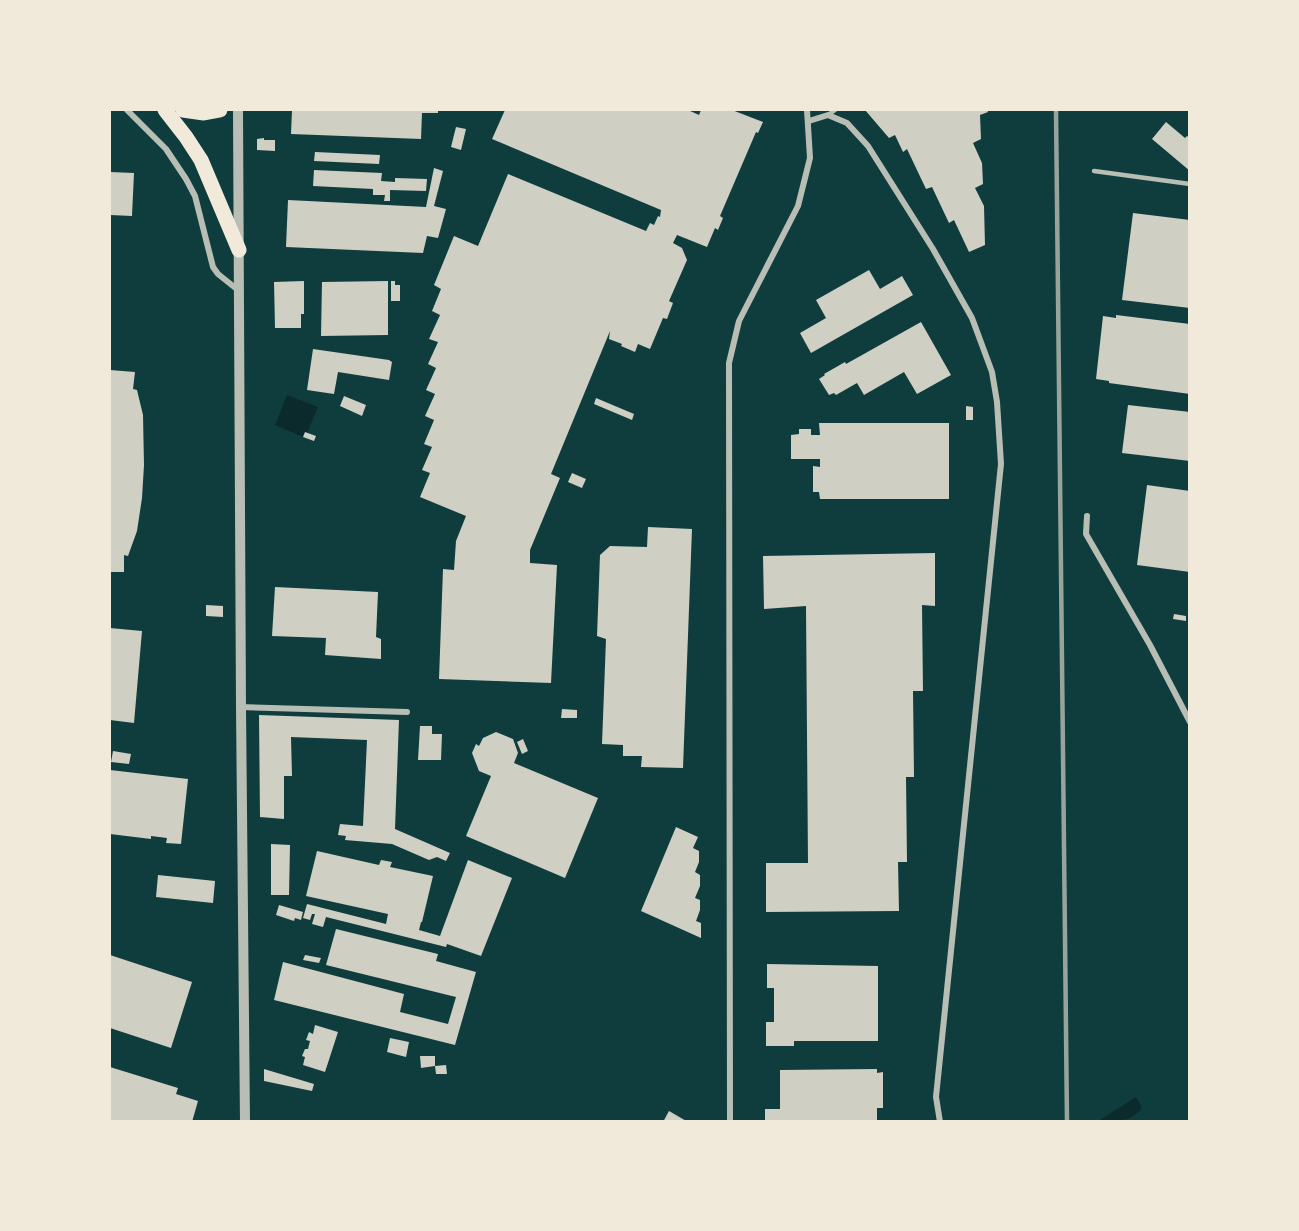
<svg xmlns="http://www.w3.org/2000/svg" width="1299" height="1231" viewBox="0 0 1299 1231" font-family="'Fira Sans',sans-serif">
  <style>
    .water { fill: #0a2a2b }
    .building { fill: #cfcfc3 }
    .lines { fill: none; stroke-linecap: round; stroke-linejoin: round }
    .service { stroke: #b8beb3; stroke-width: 4.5 }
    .minor { stroke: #b8beb3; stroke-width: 6 }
    .tertiary { stroke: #b8beb3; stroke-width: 10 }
    .motorway { stroke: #f1e9da; stroke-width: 15 }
    .rail { stroke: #97a49c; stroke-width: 4.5 }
  </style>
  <rect width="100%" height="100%" fill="#0f3d3e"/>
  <g class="water">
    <polygon points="287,395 318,407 307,433 305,432 303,437 275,425"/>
    <path d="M1136,1097L1142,1107C1134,1122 1114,1122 1098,1121Z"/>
  </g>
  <g class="building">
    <polygon points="292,110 438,110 438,113 422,113 421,139 291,134"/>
    <polygon points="505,110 688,110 699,115 701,110 732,110 763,122 758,133 756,132 720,216 723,218 718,230 715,228 707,247 677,235 673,243 682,248 687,260 669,301 673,303 667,319 663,318 650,349 638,344 635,352 621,346 622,344 609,339 610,331 551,474 560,478 530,550 530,563 557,565 551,683 439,679 443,569 454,570 456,541 466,516 420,497 430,473 422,470 432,447 424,444 434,420 425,416 435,394 426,390 436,368 428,364 438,342 429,339 440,315 432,311 441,289 434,285 454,236 478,246 508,174 646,231 650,223 654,225 658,216 660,217 661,210 492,139"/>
    <polygon points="865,110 987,110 988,112 980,115 981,139 973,143 982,163 983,184 975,188 984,206 985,245 969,252 954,220 949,223 932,187 926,189 907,149 903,152 895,135 889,138"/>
    <polygon points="1166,122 1185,138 1187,136 1190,138 1190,171 1152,139"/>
    <polygon points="456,127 466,129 461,150 451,147"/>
    <polygon points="264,138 264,140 275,140 275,151 257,150 257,139"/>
    <polygon points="315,152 380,155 379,164 314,161"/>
    <polygon points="434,168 443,171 434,206 446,209 438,238 427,236 423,253 286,247 288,200 426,207"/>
    <polygon points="314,170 382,173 381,181 395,182 395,178 427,179 426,191 390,190 390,201 384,201 385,195 373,195 373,189 313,186"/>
    <polygon points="110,172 134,173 132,216 110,215"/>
    <polygon points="1133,213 1190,220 1190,308 1122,300"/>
    <polygon points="869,270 880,289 902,276 913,295 811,353 800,333 826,318 816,300"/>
    <polygon points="304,281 304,314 301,314 301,328 275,328 274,282"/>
    <polygon points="388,281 388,335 321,336 322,282"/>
    <polygon points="391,281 395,281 395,285 400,285 400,301 391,301"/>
    <polygon points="1116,315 1190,324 1190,394 1109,383 1109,381 1096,379 1103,316 1116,318"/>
    <polygon points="921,322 951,375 917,394 904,372 864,395 857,383 836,395 834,393 829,395 819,379 825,375 824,374 845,362 846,364"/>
    <polygon points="313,349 389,360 392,362 389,380 338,372 334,394 307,390"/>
    <polygon points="110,370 135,372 133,389 137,390 143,415 144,465 142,498 137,531 128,556 124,555 124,572 110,572"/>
    <polygon points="344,396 366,405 362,416 340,406"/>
    <polygon points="596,398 634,414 632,420 594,404"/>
    <polygon points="1128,405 1190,412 1190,461 1122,453"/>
    <polygon points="966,406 973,407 973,420 966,420"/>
    <polygon points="819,423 949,423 949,499 820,499 819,492 813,492 813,466 820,467 820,459 791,459 791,435 799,434 799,429 811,429 811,435 820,435"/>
    <polygon points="305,432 316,436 314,441 303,437"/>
    <polygon points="572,473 586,479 582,488 568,482"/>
    <polygon points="1147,485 1190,491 1190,572 1137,565"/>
    <polygon points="648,527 692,529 683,768 641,767 642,756 623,756 623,745 602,744 606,639 597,636 600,555 610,546 647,547"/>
    <polygon points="935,553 935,606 922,605 923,691 913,691 914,777 906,777 907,862 898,862 899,911 766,912 766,863 808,863 806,606 764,609 763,556"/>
    <polygon points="275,587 378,592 376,637 381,639 381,659 325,655 326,638 272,636"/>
    <polygon points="206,605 223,606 223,617 206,616"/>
    <polygon points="1174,614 1186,616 1186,621 1173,619"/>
    <polygon points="110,628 142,631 134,723 110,720"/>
    <polygon points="562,709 577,710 577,718 561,718"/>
    <polygon points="259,715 399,720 395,829 450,853 446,861 437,857 429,860 392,844 345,840 346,836 338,835 340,824 363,826 367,740 291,737 292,776 284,776 284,819 260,817"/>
    <polygon points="420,726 432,726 432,734 442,734 441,760 418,760"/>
    <polygon points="496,732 513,739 518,753 514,763 598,798 565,878 466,836 491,776 479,771 472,753 476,744 479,746 483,738"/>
    <polygon points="523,739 528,751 522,754 517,742"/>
    <polygon points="113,751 131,754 129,764 111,762"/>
    <polygon points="110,770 188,779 181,844 166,843 167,838 151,836 151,839 110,834"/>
    <polygon points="676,827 698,837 693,848 699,851 699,862 695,872 700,875 700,886 695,898 700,900 700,910 696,921 701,923 701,938 641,911"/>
    <polygon points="271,844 290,845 289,895 271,895"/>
    <polygon points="317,851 379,865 381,860 392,862 390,867 433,876 422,922 421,922 419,930 440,936 468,860 512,878 481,956 447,944 446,947 326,917 323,927 312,924 315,914 312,914 310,920 303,918 307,904 386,924 388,914 306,896"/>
    <polygon points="158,875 215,881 213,903 156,897"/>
    <polygon points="279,905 303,912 301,920 295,918 294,921 276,915"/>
    <polygon points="336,929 438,954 436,961 476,972 455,1045 274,1000 283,962 404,994 400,1012 448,1024 456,997 326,965"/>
    <polygon points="110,955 192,982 171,1048 110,1028"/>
    <polygon points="305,955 321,958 319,963 303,960"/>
    <polygon points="767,964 878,966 878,1041 794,1041 794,1046 766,1046 766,1022 774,1022 774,988 767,988"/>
    <polygon points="315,1025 338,1032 325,1072 303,1065 305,1057 302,1056 305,1049 308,1049 310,1041 306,1040 309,1032 313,1034"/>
    <polygon points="390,1038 409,1042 406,1057 387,1052"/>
    <polygon points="420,1056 435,1056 435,1066 421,1068"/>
    <polygon points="446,1065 447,1074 436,1074 435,1066"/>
    <polygon points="110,1067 178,1088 176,1094 198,1101 192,1122 110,1122"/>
    <polygon points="264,1069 314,1084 312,1091 264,1081"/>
    <polygon points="877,1069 877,1073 883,1072 883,1108 877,1108 877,1122 765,1122 765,1109 780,1109 780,1070"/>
    <polygon points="669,1111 688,1122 663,1122"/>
  </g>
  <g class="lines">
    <g class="service">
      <polyline points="828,115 835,110"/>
      <polyline points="1094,171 1190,184"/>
    </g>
    <g class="minor">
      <polyline points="127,110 166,149 186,179 195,196 213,267 218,274 238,290"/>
      <polyline points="809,121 828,115 847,123 868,146 933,249 972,318 992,372 997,402 1001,464 936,1097 940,1122"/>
      <polyline points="1087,516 1086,534 1150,645 1190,722"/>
      <polyline points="241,707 407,712"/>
      <polyline points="730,1122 729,363 739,321 798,206 810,158 807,110"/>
    </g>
    <polyline class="tertiary" points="238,110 241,707 245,1122"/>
    <g class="motorway">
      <polyline points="165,110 186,137 201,160 239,250"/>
      <polyline points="183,110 204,113 220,110"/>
    </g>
    <polyline class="rail" points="1056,110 1067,1122"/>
  </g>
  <rect width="1299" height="1231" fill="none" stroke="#f1e9da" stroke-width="222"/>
</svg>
